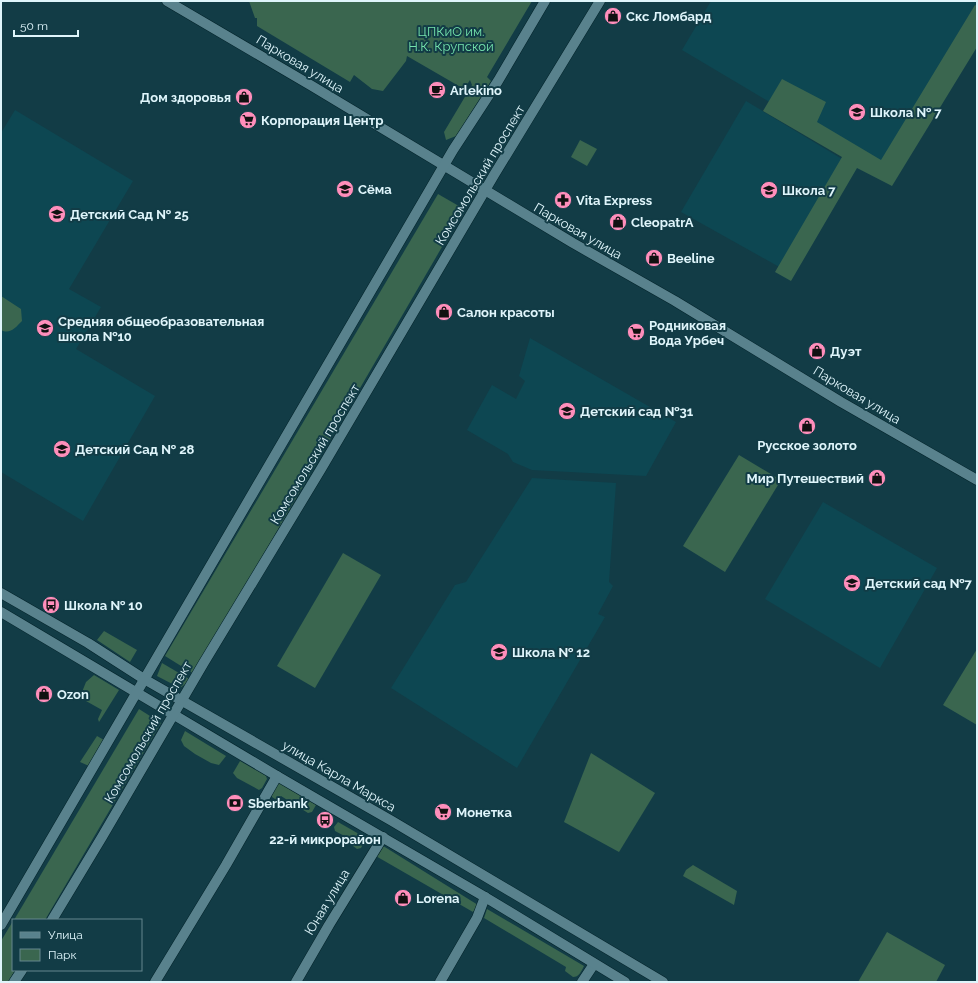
<svg xmlns="http://www.w3.org/2000/svg" width="978" height="983" viewBox="0 0 978 983" font-family="Raleway,sans-serif">
  <style>
    .built { fill: #0d4752 }
    .green { fill: #3a664f }
    .lines { fill: none; stroke-linecap: round; stroke-linejoin: round }
    .minor-casing { stroke: #022229; stroke-width: 11 }
    .secondary-casing { stroke: #022229; stroke-width: 11 }
    .minor { stroke: #59828d; stroke-width: 10 }
    .secondary { stroke: #59828d; stroke-width: 10 }
    .labels { text-anchor: middle; dominant-baseline: central; stroke-width: 4; stroke-linejoin: round; paint-order: stroke }
    .poi-label { font-size: 13px; font-weight: bold; fill: #dff5fb; stroke: #123c46; text-anchor: start }
    .park-label { font-size: 13px; fill: #75e3ac; stroke: #123c46 }
    .street-label { font-size: 13px; fill: #dff5fb; stroke: #123c46 }
  </style>
  <rect width="100%" height="100%" fill="#123c46"/>
  <g class="built">
    <polygon points="711,1 977,1 977,30 891,174 682,50"/>
    <polygon points="746,101 857,168 790,273 681,212"/>
    <polygon points="15,110 133,181 69,289 101,307 76,349 155,396 83,521 1,472 1,133"/>
    <polygon points="530,338 676,422 646,476 532,470 513,462 508,454 467,430 492,385 516,399 525,381 519,376"/>
    <polygon points="532,478 616,483 609,582 613,586 598,614 605,617 517,768 391,688 455,585 466,582"/>
    <polygon points="823,502 937,568 880,668 765,599"/>
  </g>
  <g class="green">
    <polygon points="249,1 532,1 487,77 491,81 456,136 446,140 444,132 472,85 470,80 464,89 407,56 406,61 383,91 372,89 354,75 350,82 257,26 257,18 255,18"/>
    <polygon points="975,5 977,6 977,47 892,186 857,168 791,281 775,272 842,157 763,111 782,79 826,102 817,122 881,160"/>
    <polygon points="580,140 597,149 587,166 571,157"/>
    <polygon points="438,194 464,209 194,674 165,656"/>
    <path d="M1,296L21,309L22,321C16,327 10,335 1,330Z"/>
    <polygon points="739,455 781,480 725,572 683,546"/>
    <polygon points="343,553 381,575 315,688 277,666"/>
    <polygon points="104,631 137,650 130,662 97,640"/>
    <polygon points="977,649 977,725 943,705"/>
    <polygon points="162,663 191,680 180,688 157,676"/>
    <polygon points="94,675 119,690 99,722 98,719 102,710 86,701 82,692 86,682"/>
    <polygon points="139,709 161,723 45,920 14,920"/>
    <polygon points="185,731 226,756 219,765 211,763 195,754 184,746 181,740"/>
    <polygon points="97,736 104,740 89,766 80,762"/>
    <polygon points="591,753 655,793 619,852 564,822"/>
    <polygon points="240,761 266,776 267,779 262,788 259,790 237,778 233,773"/>
    <polygon points="279,783 316,805 312,812 308,813 281,796 278,801 272,797 272,794"/>
    <polygon points="338,822 366,838 361,848 357,849 353,846 354,841 335,831 334,827"/>
    <polygon points="380,844 478,905 473,912 374,855"/>
    <polygon points="693,865 737,891 734,905 683,876 686,870"/>
    <path d="M487,909L584,966C581,972 579,977 573,977L565,971L566,967L484,918Z"/>
    <polygon points="13,921 13,970 15,970 8,982 1,982 1,941"/>
    <polygon points="887,932 945,965 936,982 858,982"/>
  </g>
  <g class="lines">
    <defs>
      <g id="minor">
        <polyline points="155,982 226,865 277,776"/>
        <polyline points="296,982 329,925 383,837"/>
        <polyline points="440,982 477,918 485,897"/>
        <polyline points="582,982 594,964"/>
      </g>
      <g id="secondary">
        <polyline points="167,1 312,86 573,243 675,301 841,402 977,480"/>
        <polyline points="1,593 88,643 144,679 392,821 663,982"/>
        <polyline points="1,612 277,776 485,897 625,982"/>
        <polyline points="52,920 102,837 203,664 321,469 494,175 600,1"/>
        <polyline points="1,925 453,150 498,81 545,1"/>
        <polyline points="14,982 22,970"/>
      </g>
    </defs>
    <use href="#minor" class="minor-casing"/>
    <use href="#secondary" class="secondary-casing"/>
    <use href="#minor" class="minor"/>
    <use href="#secondary" class="secondary"/>
  </g>
  <defs>
    <symbol id="shop-disc" viewBox="-11 -11 22 22"><circle r="9.5" fill="#ff8ebb" stroke="#123c46"/><path d="M-5-2.5h2.3a2.7 3.5 0 0 1 5.4 0H5L5.5 6h-11ZM-1.5-2.5h3a1.5 2.3 0 0 0-3 0Z" fill="#111"/></symbol>
    <symbol id="cafe-disc" viewBox="-11 -11 22 22"><circle r="9.5" fill="#ff8ebb" stroke="#123c46"/><path d="M-5.5-4.5H6V0H3Q3 3.5 0 3.5H-2.5Q-5.5 3.5-5.5 0ZM3-3.2v2h1.7v-2ZM-6 4.5H4V6H-6Z" fill="#111"/></symbol>
    <symbol id="school-disc" viewBox="-11 -11 22 22"><circle r="9.5" fill="#ff8ebb" stroke="#123c46"/><path d="M0-5L7-2L0 1L-7-2ZM-4 1L0 2.5L4 1V4Q0 6-4 4Z" fill="#111"/></symbol>
    <symbol id="supermarket-disc" viewBox="-11 -11 22 22"><circle r="9.5" fill="#ff8ebb" stroke="#123c46"/><path d="M-6-5.5h2.5l.6 2H6L4.5 2H-2.5L-4.4-4H-6ZM-1.5 3.2a1.3 1.3 0 1 0 .1 0ZM3 3.2a1.3 1.3 0 1 0 .1 0Z" fill="#111"/></symbol>
    <symbol id="pharmacy-disc" viewBox="-11 -11 22 22"><circle r="9.5" fill="#ff8ebb" stroke="#123c46"/><path d="M-2-6h4v4h4v4h-4v4h-4v-4h-4v-4h4Z" fill="#111"/></symbol>
    <symbol id="bus-disc" viewBox="-11 -11 22 22"><circle r="9.5" fill="#ff8ebb" stroke="#123c46"/><path d="M-5-6H5V4H4V6H2V4H-2V6H-4V4H-5ZM-3.5-4V0h7V-4ZM-3.5 1.2v1.5H-2V1.2ZM2 1.2v1.5H3.5V1.2Z" fill="#111"/></symbol>
    <symbol id="bank-disc" viewBox="-11 -11 22 22"><circle r="9.5" fill="#ff8ebb" stroke="#123c46"/><path d="M-6-4H6V4H-6ZM0-2.3a2.3 2.3 0 1 0 0 4.6a2.3 2.3 0 1 0 0-4.6Z" fill="#111"/></symbol>
  </defs>
  <g fill-rule="evenodd">
    <use href="#shop-disc" x="603" y="6" width="20" height="20"/>
    <use href="#cafe-disc" x="427" y="80" width="20" height="20"/>
    <use href="#shop-disc" x="234" y="87" width="20" height="20"/>
    <use href="#school-disc" x="847" y="102" width="20" height="20"/>
    <use href="#supermarket-disc" x="238" y="110" width="20" height="20"/>
    <use href="#school-disc" x="335" y="179" width="20" height="20"/>
    <use href="#school-disc" x="759" y="180" width="20" height="20"/>
    <use href="#pharmacy-disc" x="553" y="190" width="20" height="20"/>
    <use href="#school-disc" x="47" y="204" width="20" height="20"/>
    <use href="#shop-disc" x="608" y="212" width="20" height="20"/>
    <use href="#shop-disc" x="644" y="248" width="20" height="20"/>
    <use href="#shop-disc" x="434" y="302" width="20" height="20"/>
    <use href="#school-disc" x="35" y="318" width="20" height="20"/>
    <use href="#supermarket-disc" x="626" y="322" width="20" height="20"/>
    <use href="#shop-disc" x="807" y="341" width="20" height="20"/>
    <use href="#school-disc" x="557" y="401" width="20" height="20"/>
    <use href="#shop-disc" x="797" y="416" width="20" height="20"/>
    <use href="#school-disc" x="52" y="439" width="20" height="20"/>
    <use href="#shop-disc" x="867" y="468" width="20" height="20"/>
    <use href="#school-disc" x="842" y="573" width="20" height="20"/>
    <use href="#bus-disc" x="41" y="595" width="20" height="20"/>
    <use href="#school-disc" x="489" y="642" width="20" height="20"/>
    <use href="#shop-disc" x="34" y="684" width="20" height="20"/>
    <use href="#bank-disc" x="225" y="793" width="20" height="20"/>
    <use href="#supermarket-disc" x="433" y="802" width="20" height="20"/>
    <use href="#bus-disc" x="315" y="810" width="20" height="20"/>
    <use href="#shop-disc" x="393" y="888" width="20" height="20"/>
  </g>
  <g class="labels">
    <g class="poi-label">
      <text x="626" y="16">Скс Ломбард</text>
      <text x="450" y="90">Arlekino</text>
      <text x="231" y="97" text-anchor="end">Дом здоровья</text>
      <text x="870" y="112">Школа № 7</text>
      <text x="261" y="120">Корпорация Центр</text>
      <text x="358" y="189">Сёма</text>
      <text x="782" y="190">Школа 7</text>
      <text x="576" y="200">Vita Express</text>
      <text x="70" y="214">Детский Сад № 25</text>
      <text x="631" y="222">CleopatrA</text>
      <text x="667" y="258">Beeline</text>
      <text x="457" y="312">Салон красоты</text>
      <text x="58" y="321">Средняя общеобразовательная<tspan x="58" dy="15">школа №10</tspan></text>
      <text x="649" y="325">Родниковая<tspan x="649" dy="15">Вода Урбеч</tspan></text>
      <text x="830" y="351">Дуэт</text>
      <text x="580" y="411">Детский сад №31</text>
      <text x="807" y="445" text-anchor="middle">Русское золото</text>
      <text x="75" y="449">Детский Сад № 28</text>
      <text x="864" y="478" text-anchor="end">Мир Путешествий</text>
      <text x="865" y="583">Детский сад №7</text>
      <text x="64" y="605">Школа № 10</text>
      <text x="512" y="652">Школа № 12</text>
      <text x="57" y="694">Ozon</text>
      <text x="248" y="803">Sberbank</text>
      <text x="456" y="812">Монетка</text>
      <text x="325" y="839" text-anchor="middle">22-й микрорайон</text>
      <text x="416" y="898">Lorena</text>
    </g>
    <g class="park-label">
      <text x="451" y="31">ЦПКиО им.<tspan x="451" dy="15">Н.К. Крупской</tspan></text>
    </g>
    <g class="street-label">
      <text transform="translate(300 64) rotate(31)">Парковая улица</text>
      <text transform="translate(480 175) rotate(-59)">Комсомольский проспект</text>
      <text transform="translate(578 231) rotate(30)">Парковая улица</text>
      <text transform="translate(857 395) rotate(31)">Парковая улица</text>
      <text transform="translate(315 454) rotate(-59)">Комсомольский проспект</text>
      <text transform="translate(148 732) rotate(-60)">Комсомольский проспект</text>
      <text transform="translate(339 776) rotate(30)">улица Карла Маркса</text>
      <text transform="translate(327 902) rotate(-59)">Юная улица</text>
    </g>
  </g>
  <rect width="978" height="983" fill="none" stroke="#dff5fb" stroke-width="4"/>
  <rect x="12" y="919" width="130" height="52" fill="#123c46" stroke="#64868e"/>
  <rect x="20" y="932" width="20" height="6" fill="#59828d" stroke="#64868e"/>
  <text x="48" y="939" font-size="12" fill="#dff5fb">Улица</text>
  <rect x="20" y="949" width="20" height="12" fill="#3a664f" stroke="#64868e"/>
  <text x="48" y="959" font-size="12" fill="#dff5fb">Парк</text>
  <path d="M14 30v6h64v-6" fill="none" stroke="#dff5fb" stroke-width="2"/>
  <text x="20" y="30" font-size="12" fill="#dff5fb" stroke="#123c46" stroke-width="3" paint-order="stroke">50 m</text>
</svg>
